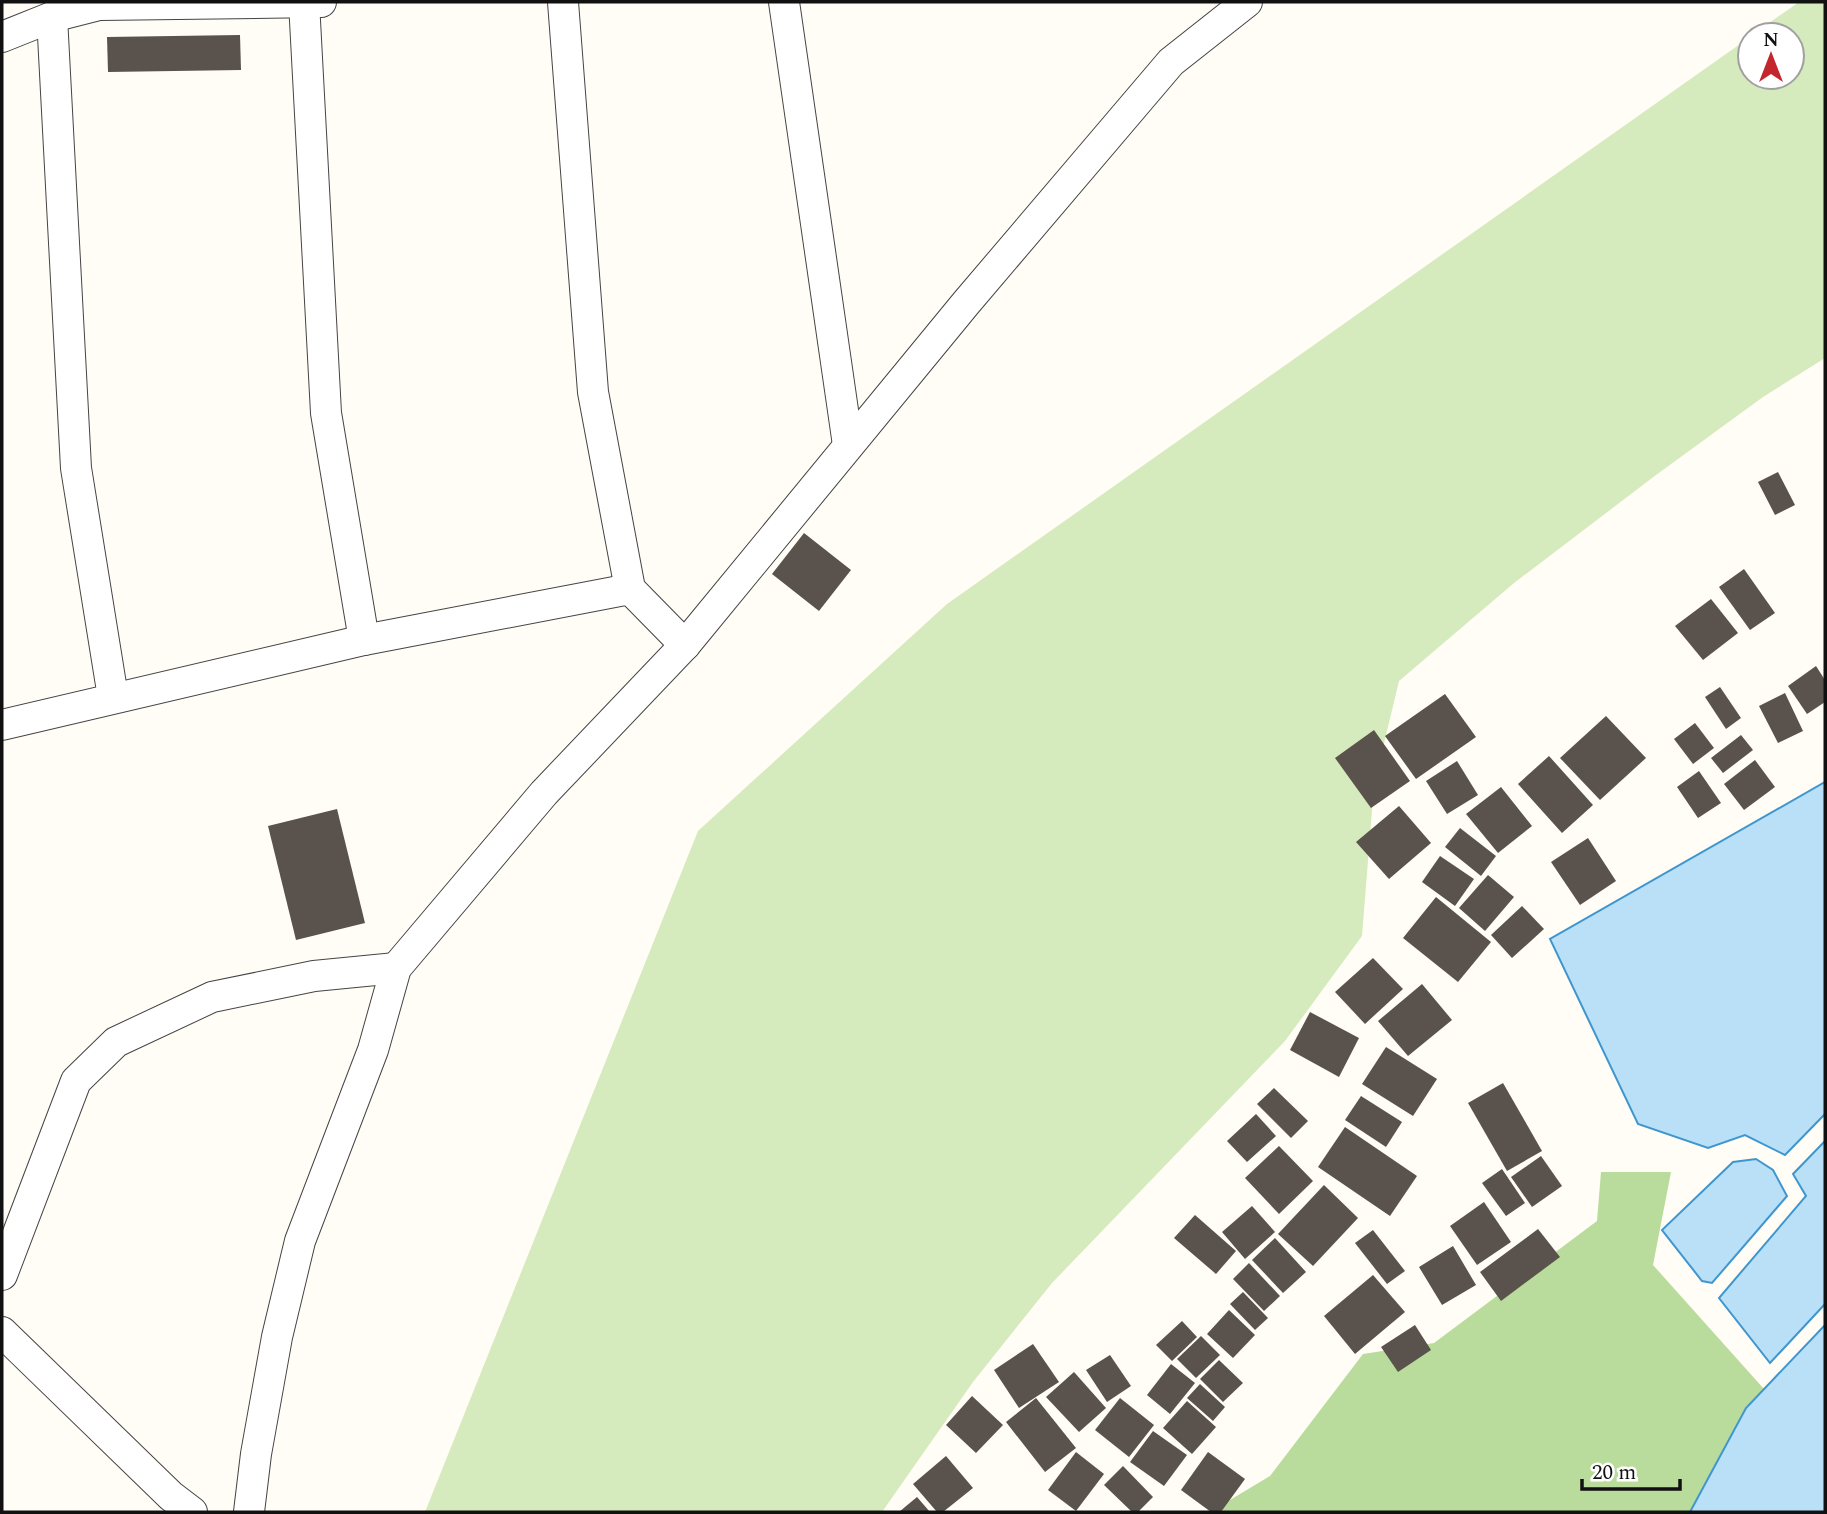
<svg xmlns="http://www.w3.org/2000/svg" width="1827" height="1514" viewBox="0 0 1827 1514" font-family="Spectral,serif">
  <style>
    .green { fill: #d5ebbd }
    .forest { fill: #b9dc9c }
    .water { fill: #b9e0f7; stroke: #3f96cf; stroke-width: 2 }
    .building { fill: #5a524d }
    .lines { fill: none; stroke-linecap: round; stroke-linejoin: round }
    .street-casing { stroke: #444; stroke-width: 32 }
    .street { stroke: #fff; stroke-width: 30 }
  </style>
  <rect width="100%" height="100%" fill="#fffdf5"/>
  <polygon class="green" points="1799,2 1825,2 1825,358 1763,397 1656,475 1514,583 1399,681 1374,785 1362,936 1285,1041 1052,1283 973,1382 882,1512 425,1512 698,831 947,604 1750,37 1750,77 1792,77 1792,35 1752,35"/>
  <polygon class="forest" points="1601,1172 1671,1172 1653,1265 1764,1389 1746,1408 1690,1512 1210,1512 1270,1476 1363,1354 1434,1343 1597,1221"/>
  <g class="water">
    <polygon points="1825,782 1825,1114 1785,1155 1745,1135 1708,1148 1638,1124 1550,939"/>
    <polygon points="1825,1141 1825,1304 1770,1363 1719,1298 1806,1196 1793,1174"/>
    <polygon points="1756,1159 1773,1170 1787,1196 1712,1283 1702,1281 1662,1230 1733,1162"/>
    <polygon points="1825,1325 1825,1512 1690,1512 1746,1408"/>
  </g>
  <g class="building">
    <polygon points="240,35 241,70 108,72 107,37"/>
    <polygon points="1778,472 1795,505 1775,515 1758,482"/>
    <polygon points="804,533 851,570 819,611 772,574"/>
    <polygon points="1744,569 1775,613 1750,630 1719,587"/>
    <polygon points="1711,599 1738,633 1703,660 1675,626"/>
    <polygon points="1816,666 1825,680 1825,702 1807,714 1788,686"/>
    <polygon points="1720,687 1741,718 1726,729 1705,697"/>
    <polygon points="1785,693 1803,731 1778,743 1759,706"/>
    <polygon points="1445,694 1476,737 1416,779 1385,736"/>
    <polygon points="1606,716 1646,758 1600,800 1560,758"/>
    <polygon points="1695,723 1714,748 1693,764 1674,739"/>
    <polygon points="1374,730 1410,781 1371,808 1335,758"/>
    <polygon points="1741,735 1753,750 1723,773 1711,758"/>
    <polygon points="1549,756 1593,805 1562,833 1518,784"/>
    <polygon points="1755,760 1775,787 1744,810 1724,784"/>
    <polygon points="1457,761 1478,795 1447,814 1426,781"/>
    <polygon points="1699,771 1721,803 1698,818 1677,787"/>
    <polygon points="1501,787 1532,826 1498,853 1466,814"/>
    <polygon points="1399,806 1431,843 1389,879 1356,842"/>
    <polygon points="337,809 365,923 296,940 268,826"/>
    <polygon points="1460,828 1496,856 1481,876 1445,847"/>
    <polygon points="1588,838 1616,881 1580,905 1551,862"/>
    <polygon points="1440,856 1474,879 1455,906 1422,882"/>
    <polygon points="1488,875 1514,897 1485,931 1459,908"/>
    <polygon points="1436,897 1491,942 1458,982 1403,938"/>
    <polygon points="1522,906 1544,929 1512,958 1491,935"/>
    <polygon points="1373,958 1403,989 1365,1024 1335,992"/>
    <polygon points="1422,984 1452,1020 1408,1056 1378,1021"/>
    <polygon points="1310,1012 1359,1038 1339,1077 1290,1050"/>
    <polygon points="1386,1047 1437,1079 1413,1116 1362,1084"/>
    <polygon points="1503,1083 1542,1151 1507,1171 1468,1103"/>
    <polygon points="1274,1088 1308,1121 1291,1138 1257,1104"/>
    <polygon points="1361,1096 1402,1122 1386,1147 1345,1120"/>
    <polygon points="1256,1114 1276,1136 1247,1162 1227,1141"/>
    <polygon points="1345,1127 1417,1176 1390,1216 1318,1167"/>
    <polygon points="1279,1146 1313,1181 1279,1214 1245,1178"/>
    <polygon points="1541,1156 1562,1186 1532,1207 1511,1177"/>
    <polygon points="1502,1169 1525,1203 1506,1216 1482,1183"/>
    <polygon points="1324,1185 1358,1218 1313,1266 1278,1234"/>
    <polygon points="1484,1202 1511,1242 1477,1265 1450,1226"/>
    <polygon points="1252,1206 1275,1232 1245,1259 1222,1232"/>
    <polygon points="1195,1215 1236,1251 1216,1274 1174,1238"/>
    <polygon points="1538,1229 1560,1257 1501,1301 1480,1272"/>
    <polygon points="1373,1230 1405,1271 1387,1284 1355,1243"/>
    <polygon points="1275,1238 1306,1272 1283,1293 1252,1260"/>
    <polygon points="1453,1246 1476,1285 1442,1305 1419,1267"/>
    <polygon points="1249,1263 1280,1296 1264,1311 1233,1279"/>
    <polygon points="1373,1275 1405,1312 1355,1354 1324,1316"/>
    <polygon points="1243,1292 1268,1318 1255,1330 1230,1304"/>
    <polygon points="1229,1310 1255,1335 1233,1358 1207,1334"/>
    <polygon points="1182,1321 1197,1337 1172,1361 1156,1345"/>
    <polygon points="1415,1325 1431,1350 1398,1372 1381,1347"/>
    <polygon points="1201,1336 1220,1355 1196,1378 1177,1359"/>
    <polygon points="1033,1344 1059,1382 1019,1408 994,1370"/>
    <polygon points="1110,1355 1131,1386 1107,1402 1086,1370"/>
    <polygon points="1219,1360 1243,1383 1223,1402 1200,1379"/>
    <polygon points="1171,1364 1195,1383 1170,1414 1147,1395"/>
    <polygon points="1074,1372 1106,1408 1079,1432 1046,1397"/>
    <polygon points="1200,1384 1225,1407 1213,1421 1187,1398"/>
    <polygon points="972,1396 1003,1425 976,1453 946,1425"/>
    <polygon points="1036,1398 1076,1448 1045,1472 1006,1422"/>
    <polygon points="1120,1398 1154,1425 1129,1457 1095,1430"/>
    <polygon points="1187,1401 1216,1427 1192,1454 1163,1428"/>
    <polygon points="1153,1431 1187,1455 1164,1486 1130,1462"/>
    <polygon points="1076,1452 1104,1474 1076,1511 1048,1490"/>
    <polygon points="1208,1452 1245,1479 1221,1512 1211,1512 1181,1490"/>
    <polygon points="946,1456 973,1488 943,1512 937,1512 913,1484"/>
    <polygon points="1123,1466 1153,1497 1138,1512 1132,1512 1104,1485"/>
    <polygon points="917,1497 930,1512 899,1512"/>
  </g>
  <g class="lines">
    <defs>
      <g id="street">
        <polyline points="304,2 326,413 364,640"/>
        <polyline points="563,2 593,392 630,589"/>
        <polyline points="784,2 848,445"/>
        <polyline points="52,17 76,468 113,697"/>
        <polyline points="2,37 52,17 99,5 321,2"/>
        <polyline points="2,725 364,640 630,589 685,645"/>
        <polyline points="2,1275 76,1081 116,1042 212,997 314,976 396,968"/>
        <polyline points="2,1332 171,1496 192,1512"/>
        <polyline points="249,1512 256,1454 277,1337 300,1241 373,1050 396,968 544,793 685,645 966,303 1171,62 1247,2"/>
      </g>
    </defs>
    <use href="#street" class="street-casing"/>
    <use href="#street" class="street"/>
  </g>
  <rect width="1827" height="1514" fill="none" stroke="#111111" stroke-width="7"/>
  <g transform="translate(1771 56)"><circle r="33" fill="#ffffff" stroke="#a0a0a0" stroke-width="2"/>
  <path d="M0-5L12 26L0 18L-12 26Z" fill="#c4262e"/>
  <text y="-10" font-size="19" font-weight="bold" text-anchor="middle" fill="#111111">N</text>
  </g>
  <path d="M1582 1479v10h98v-10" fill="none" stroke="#111111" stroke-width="3.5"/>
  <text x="1592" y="1479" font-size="21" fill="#111111" stroke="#ffffff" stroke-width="5" paint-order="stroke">20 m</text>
</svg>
